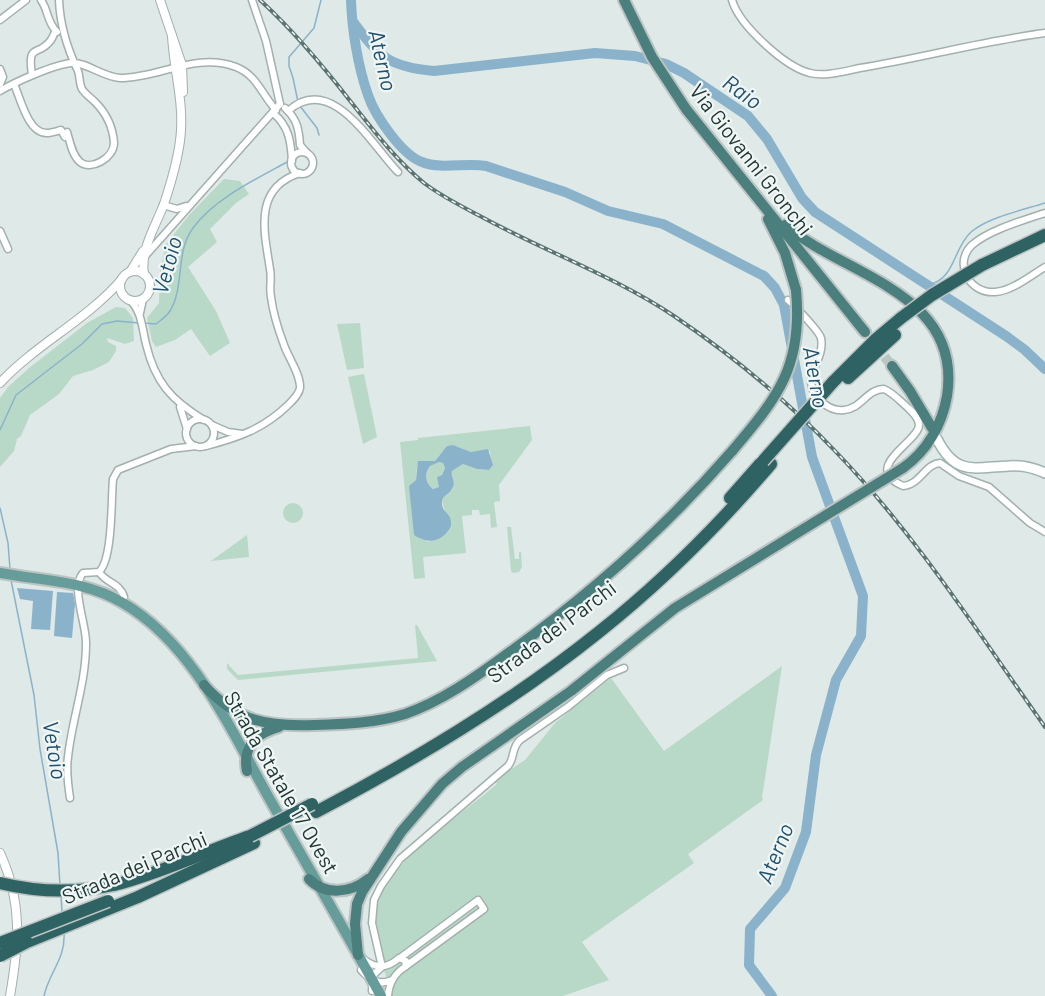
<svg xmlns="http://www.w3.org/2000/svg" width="1045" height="996" viewBox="0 0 1045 996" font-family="Barlow,sans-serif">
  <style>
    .green { fill: #b9d9c8; fill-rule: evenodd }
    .water { fill: #8ab3cb; fill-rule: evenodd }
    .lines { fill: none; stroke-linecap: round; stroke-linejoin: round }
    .stream { stroke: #8ab3cb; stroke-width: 1.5 }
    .river { stroke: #8ab3cb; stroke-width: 10 }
    .trunk-tunnel { stroke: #b9c6c4; stroke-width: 10; stroke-dasharray: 10 5; stroke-linecap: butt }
    .minor-casing { stroke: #a2b0ae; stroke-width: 9 }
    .tertiary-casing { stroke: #a2b0ae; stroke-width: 10 }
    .secondary-casing { stroke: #9fb4b1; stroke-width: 12 }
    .primary-casing { stroke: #bcc3c3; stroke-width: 14 }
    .trunk-casing { stroke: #bcc3c3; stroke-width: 14 }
    .motorway-casing { stroke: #bcc3c3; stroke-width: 15 }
    .minor { stroke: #fff; stroke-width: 6 }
    .tertiary { stroke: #fff; stroke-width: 8 }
    .secondary { stroke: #fff; stroke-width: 9 }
    .primary { stroke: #669c99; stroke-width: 10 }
    .trunk { stroke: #4a7f7e; stroke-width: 10 }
    .motorway { stroke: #2f6262; stroke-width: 12 }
    .rail-casing { stroke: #5b7472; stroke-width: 4 }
    .rail { stroke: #eff6f4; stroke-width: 1.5; stroke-dasharray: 4.5; stroke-linecap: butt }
    .trunk-bridge-casing { stroke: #bcc3c3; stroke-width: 14; stroke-linecap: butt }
    .motorway-bridge-casing { stroke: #bcc3c3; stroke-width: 15; stroke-linecap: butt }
    .trunk-bridge { stroke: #4a7f7e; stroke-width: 10 }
    .motorway-bridge { stroke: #2f6262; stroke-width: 12 }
    .labels { text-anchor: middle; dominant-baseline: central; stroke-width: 4.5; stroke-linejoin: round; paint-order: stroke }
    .street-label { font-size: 21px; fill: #213836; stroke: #eff6f4 }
    .water-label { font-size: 22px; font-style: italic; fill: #20516f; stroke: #eff6f4 }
  </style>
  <rect width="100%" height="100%" fill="#dfe9e7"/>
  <g class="green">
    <polygon points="224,179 240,181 249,194 236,203 210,229 217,242 188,267 216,311 230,343 210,356 191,329 175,340 156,347 152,341 147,318 159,303 160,271 166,244 190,214"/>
    <polygon points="116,307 125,308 133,318 134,341 125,344 107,338 108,342 116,346 116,351 109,362 93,370 73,376 59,394 30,415 21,436 17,439 14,451 0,467 0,398 8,387 29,368 87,323"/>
    <polygon points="360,323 364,368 347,370 337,324"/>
    <polygon points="364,374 377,437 363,444 348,377"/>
    <path d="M530,426L532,440L499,485L500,501L494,502L497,527L491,528L490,514L480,515L479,510H472V515L462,516L466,553L423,557L425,578L414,579L400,442L418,440V438ZM453,445L471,452L490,451L491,461L489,470L477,469L463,464L452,471C449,478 454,478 454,485C453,496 436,493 445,510L429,542L419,538L413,483L416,480L417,467L421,461H435L442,452Z"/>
    <path d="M439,461L443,463L445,468L442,475L439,476V487L433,489C425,483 424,474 430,466Z"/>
    <circle cx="293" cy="513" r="10"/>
    <polygon points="507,527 511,527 515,559 519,559 519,552 521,552 522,567 519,572 513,573 511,571"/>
    <polygon points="247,535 249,557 211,561"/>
    <polygon points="415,625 417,625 437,661 238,680 227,669 227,663 238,675 418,658"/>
    <path d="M782,666L762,798L763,800L688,854L694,863L582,942L609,980L563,996H392C383,966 370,929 379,897C389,864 469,808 497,784L495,780L525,760L555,723L611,678L664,751Z"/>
  </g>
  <g class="water">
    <path d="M453,445L471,452L488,449L493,465L489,470L477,469L463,464L452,471C450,477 457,483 452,489C449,495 441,495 442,505C444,514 452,513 451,526C443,542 428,545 414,535L409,486L416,480L418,461H435L447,446ZM439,462L443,463L445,468L442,475L437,477L439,487L433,489C425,483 424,474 430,466Z"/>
    <polygon points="17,588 53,591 50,630 31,629 33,601 20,599"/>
    <polygon points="57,592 73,593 75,604 72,638 54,636"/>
  </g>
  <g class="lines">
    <g class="stream">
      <polyline points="298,102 293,78 289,66 289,57 314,28 321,0"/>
      <polyline points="300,106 317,128 319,135"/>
      <path d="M929,285C956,278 953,248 971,232C989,217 1023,210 1045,203"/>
      <path d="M144,323L156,324C161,320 167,316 170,311C185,286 175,252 193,228C214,199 256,179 287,162"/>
      <polyline points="0,430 16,395 82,344 102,324 117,321 139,323"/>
      <polyline points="0,508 8,543 10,569"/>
      <polyline points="11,580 34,695 40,749 58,853 60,886"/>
      <polyline points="61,896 62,912"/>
      <path d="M44,996C49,972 66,959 64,932"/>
    </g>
    <g class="river">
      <path d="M351,0C352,30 358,67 368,95C375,116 402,155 422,162C442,170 466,162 486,166L565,192L608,211L663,224L764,276L775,288L784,305L812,457L863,596L861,636L836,680L816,755L806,832L785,888L750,929L749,965L772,996"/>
      <path d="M354,23C380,58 390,67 434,71L595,53L635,56L666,64L684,73L748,116L767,139L802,198L815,212L1006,336L1025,350L1045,369"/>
    </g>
    <polyline class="trunk-tunnel" points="875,345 892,366"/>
    <defs>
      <g id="minor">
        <path d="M41,0C49,11 46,21 57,32"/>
        <path d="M59,0C60,26 67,48 78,71C80,76 79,83 82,89C85,94 91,98 95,102C106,113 113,128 114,143C114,158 91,171 80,162C72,155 70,142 67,132"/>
        <polyline points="252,0 266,41 280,104"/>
        <path d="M732,0C739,25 785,67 810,73C825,77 845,71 860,68C922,58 983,41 1045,33"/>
        <polyline points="0,20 26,0"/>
        <polyline points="0,69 3,77 0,84"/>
        <path d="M32,75C27,41 38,58 51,40C53,37 54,33 56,31"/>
        <path d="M14,84C20,97 28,134 47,133C51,133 57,131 61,130L65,137"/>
        <path d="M0,91C15,82 55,64 72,63C86,62 103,77 120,78C160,78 195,52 236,67C257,75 262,95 276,110"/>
        <path d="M285,108C297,119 299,129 300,145L307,153"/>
        <path d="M288,111C332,71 372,146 398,172"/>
        <path d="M273,113C289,126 291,142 292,161"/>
        <circle cx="302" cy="163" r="11"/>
        <polyline points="163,205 177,209 186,206"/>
        <path d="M1045,213C1024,220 989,230 972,245C953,263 969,294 995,292C1012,291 1030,276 1045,267"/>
        <polyline points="0,231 8,249"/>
        <polyline points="146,255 280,104"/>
        <path d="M130,300C142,312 142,328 146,344C155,382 171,400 204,420"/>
        <path d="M788,300C794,305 819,331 821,338C826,363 795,379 823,403C829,408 836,411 844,410C861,409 867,389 884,389C893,393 899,400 906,406C911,411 919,417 919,425C919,442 860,467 903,486C920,485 925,464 940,463L959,476L989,487L1030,523L1045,532"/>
        <polyline points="140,313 143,299"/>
        <polyline points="180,407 187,429"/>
        <circle cx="200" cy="433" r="14"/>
        <polyline points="212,425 228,432 242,434"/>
        <path d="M206,446C237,438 263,429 287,406C292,401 299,395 300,388C301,375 288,357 284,345C278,329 273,313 271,297C269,288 272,279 270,269C264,231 253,188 300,173"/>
        <path d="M99,572C106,583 120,583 124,597L121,602"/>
        <path d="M70,798C68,785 66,771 68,757C72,719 86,683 86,644C87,625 70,588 83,573L99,572C113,559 111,500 113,479L118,470L171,449L196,446"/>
        <polyline points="400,958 478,900 484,909 406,966"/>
        <path d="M363,959C376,969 387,969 399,958L406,961L405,967C395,973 389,984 388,996"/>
        <path d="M361,970C370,980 379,986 392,980"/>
        <path d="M372,991L373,975L382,967L372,923L374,900L381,886L400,859L508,766C515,758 511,748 520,740L569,706L607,675L624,668"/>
      </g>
      <g id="tertiary">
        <polyline points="160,0 182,65 183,92"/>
        <circle cx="135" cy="286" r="15"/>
        <polyline points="130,272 143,251"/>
        <path d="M144,274C140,250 156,225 164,204C171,183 177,163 180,141C185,105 174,72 172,36"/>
        <path d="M0,383C36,344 87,320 122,279"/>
        <path d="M0,853C23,903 19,944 10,996"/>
      </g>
      <path id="secondary" d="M937,439C956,477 975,467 1009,466C1021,465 1034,468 1045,473"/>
      <path id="primary" d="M0,573C42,581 85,580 123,603C195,645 233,735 273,805C309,869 346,932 381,996"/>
      <g id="trunk">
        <polyline points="624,0 652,57 686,109 865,332"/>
        <polyline points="768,219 785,253 796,290"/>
        <path d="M785,225C844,276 963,292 947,396C942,425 927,451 903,468"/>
        <polyline points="892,366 910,391 932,428"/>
        <path d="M204,685C237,722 268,727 315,725C345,724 376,723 405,714C442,701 476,677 507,654C590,595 666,527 733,450"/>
        <path d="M247,771C242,747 257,733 279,727"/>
        <path d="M309,879C325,896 351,893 368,879"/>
        <polyline points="358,955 355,924 357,904 362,892 401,832 442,784 462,767 571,691 675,608 797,533"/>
      </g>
      <g id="motorway">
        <polyline points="982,265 1045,235"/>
        <polyline points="848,378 895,335"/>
        <polyline points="833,382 876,339 901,318"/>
        <polyline points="730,498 760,464"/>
        <path d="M316,812C415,760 512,702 599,632C662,582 719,525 771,464"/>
        <path d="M114,885C161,873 204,852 250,836"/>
        <polyline points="27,942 138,897 254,843"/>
      </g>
    </defs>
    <use href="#minor" class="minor-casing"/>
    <use href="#tertiary" class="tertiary-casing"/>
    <use href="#secondary" class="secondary-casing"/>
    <use href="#primary" class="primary-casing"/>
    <use href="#trunk" class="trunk-casing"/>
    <use href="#motorway" class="motorway-casing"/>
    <use href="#minor" class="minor"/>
    <use href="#tertiary" class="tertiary"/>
    <use href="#secondary" class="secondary"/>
    <use href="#primary" class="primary"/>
    <use href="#trunk" class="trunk"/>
    <use href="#motorway" class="motorway"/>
    <defs>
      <path id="rail" d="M260,0C294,31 323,66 351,102C374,131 395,159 424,183C441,196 461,206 480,216C544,251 614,276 674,316C733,356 788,401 837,453C916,535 979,634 1045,727"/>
    </defs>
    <use href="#rail" class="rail-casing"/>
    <use href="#rail" class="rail"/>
    <defs>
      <g id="trunk-bridge">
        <path d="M733,450C779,396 803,365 796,290"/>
        <polyline points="797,533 903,468"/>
      </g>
      <g id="motorway-bridge">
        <polyline points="901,318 932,295 982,265"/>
        <polyline points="763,461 833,382"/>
        <polyline points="250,836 312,804"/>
        <path d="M0,883C37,892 76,893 114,885"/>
        <polyline points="0,943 108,901"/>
        <polyline points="0,956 27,942"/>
      </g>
    </defs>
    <use href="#trunk-bridge" class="trunk-bridge-casing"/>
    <use href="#motorway-bridge" class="motorway-bridge-casing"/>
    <use href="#trunk-bridge" class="trunk-bridge"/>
    <use href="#motorway-bridge" class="motorway-bridge"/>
  </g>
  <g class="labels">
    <g class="street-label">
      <text transform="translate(752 159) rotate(52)">Via Giovanni Gronchi</text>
      <text transform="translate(551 631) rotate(-37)">Strada dei Parchi</text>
      <text transform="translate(282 782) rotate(60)">Strada Statale 17 Ovest</text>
      <text transform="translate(134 867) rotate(-23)">Strada dei Parchi</text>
    </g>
    <g class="water-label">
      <text transform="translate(384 60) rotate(77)">Aterno</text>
      <text transform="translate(743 91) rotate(36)">Raio</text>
      <text transform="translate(166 265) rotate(-75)">Vetoio</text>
      <text transform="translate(817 377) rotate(80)">Aterno</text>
      <text transform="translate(56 750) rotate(81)">Vetoio</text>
      <text transform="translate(774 853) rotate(-68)">Aterno</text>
    </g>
  </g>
</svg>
